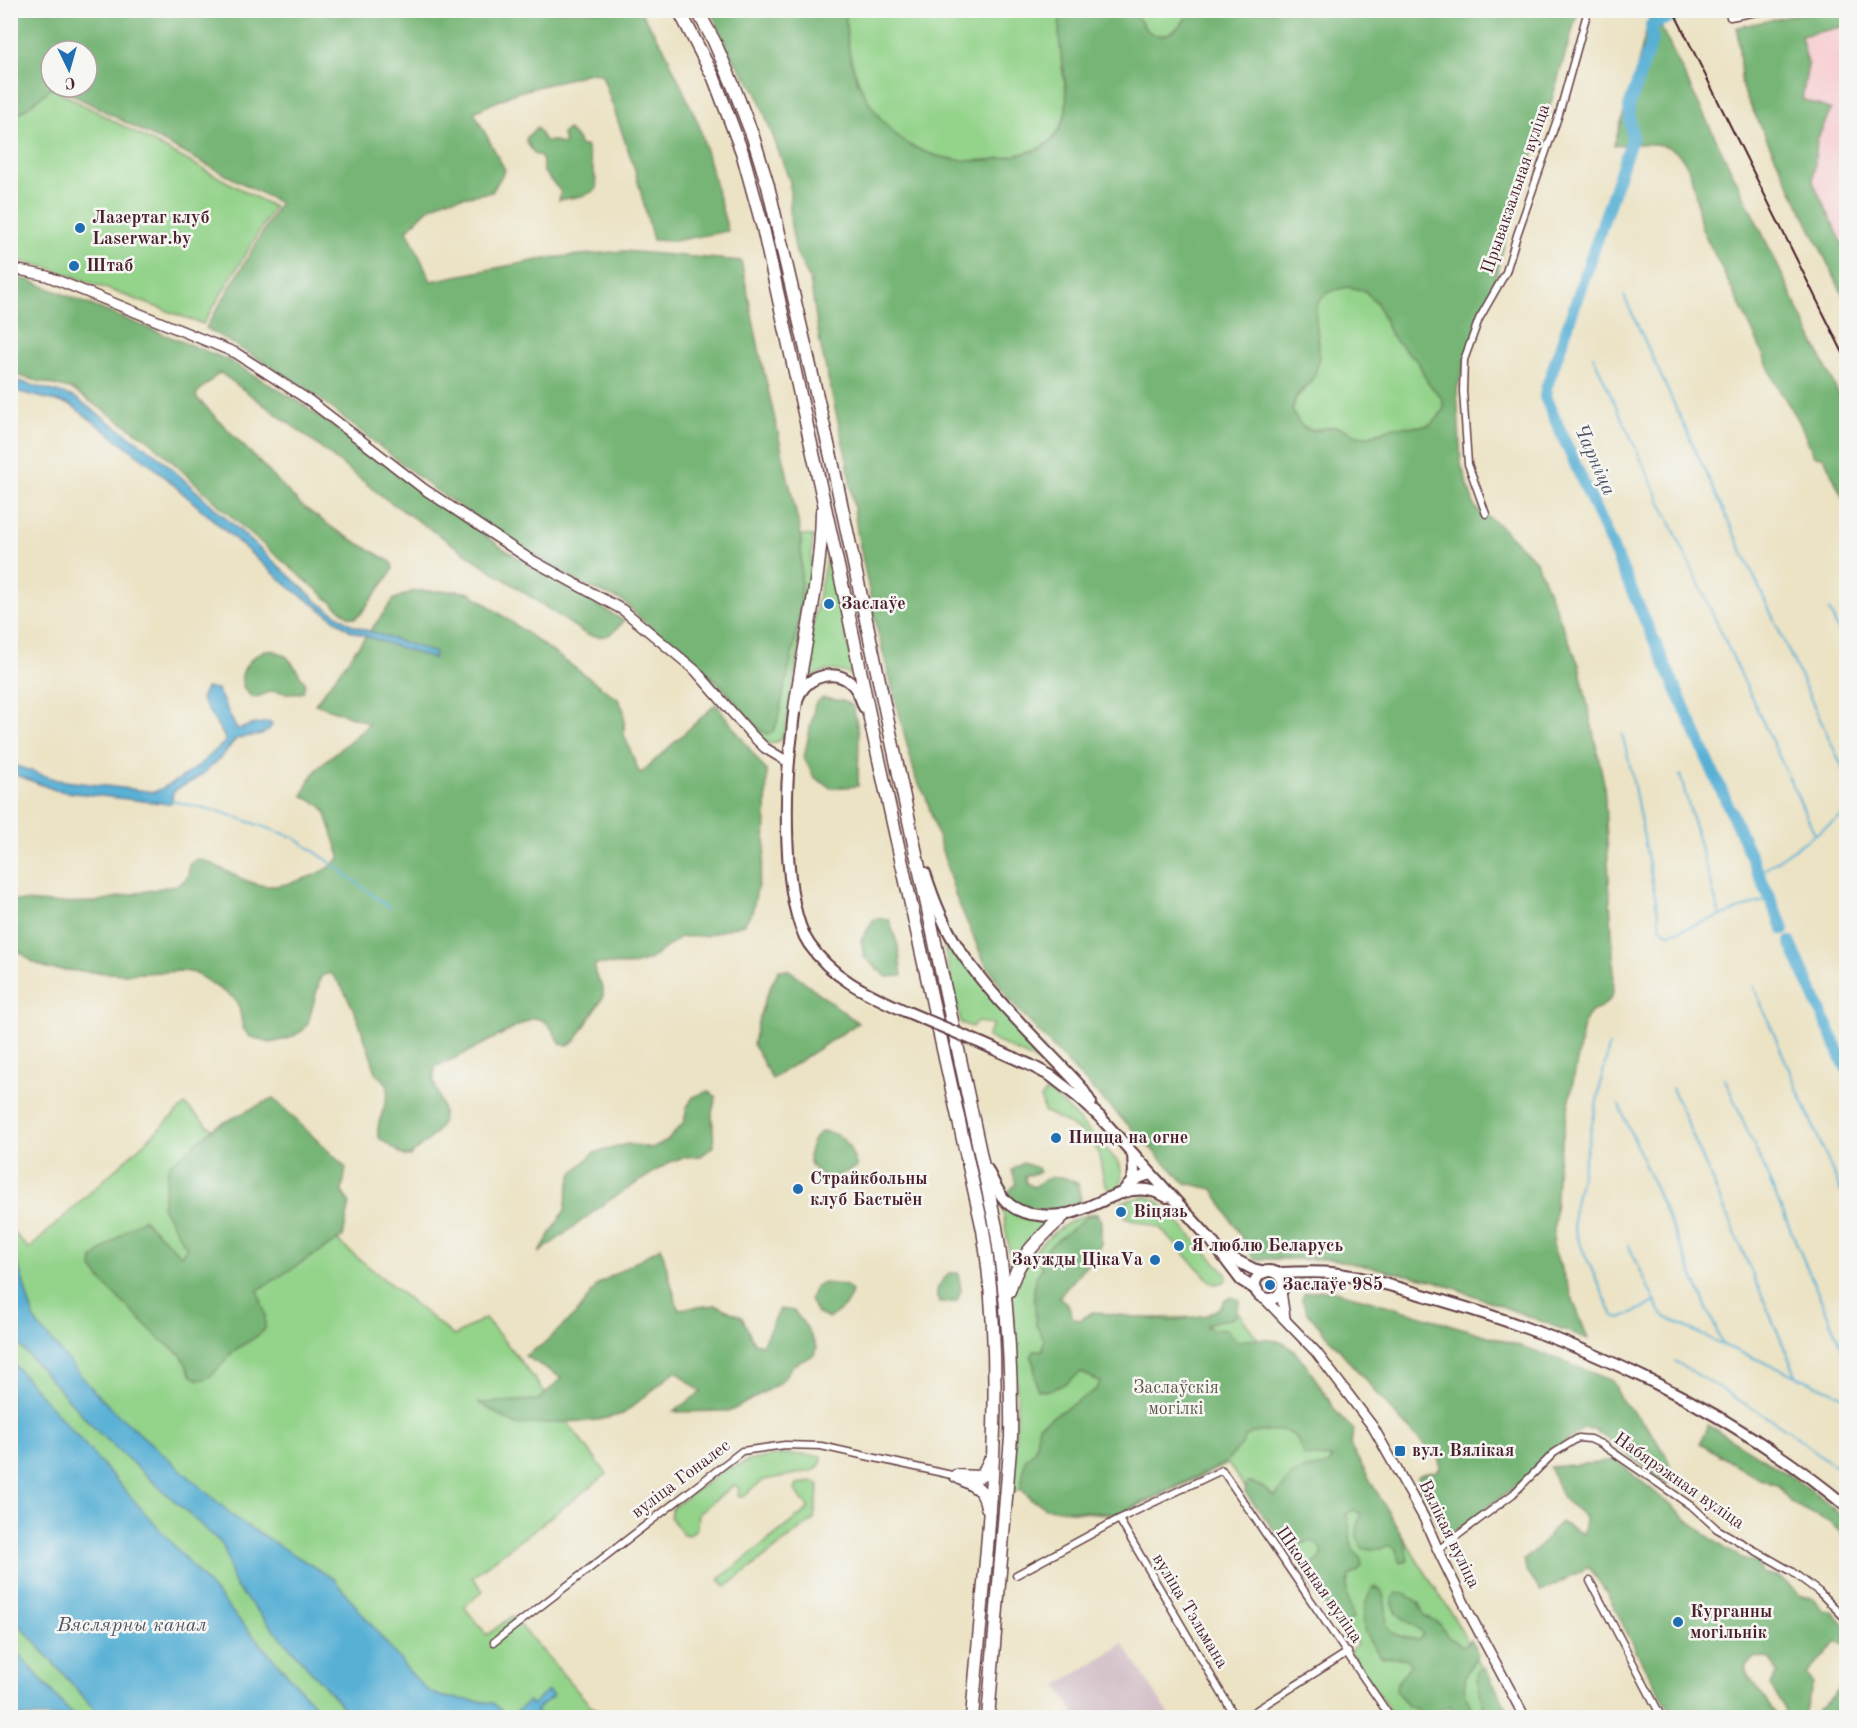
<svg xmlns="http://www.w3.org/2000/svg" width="1857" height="1728" viewBox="0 0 1857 1728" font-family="'Old Standard TT',serif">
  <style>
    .built { fill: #f7cfd2 }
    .industrial { fill: #d2bdc6 }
    .green { fill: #93d38a; stroke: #6e795a; stroke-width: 1.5 }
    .forest { fill: #76b576; stroke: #606a50; stroke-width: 1.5; fill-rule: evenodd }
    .water { fill: #58b0d5; stroke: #516880; stroke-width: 1.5 }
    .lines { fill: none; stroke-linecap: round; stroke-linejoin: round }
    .stream { stroke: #58b0d5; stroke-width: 2 }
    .river { stroke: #58b0d5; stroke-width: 12 }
    .street-casing { stroke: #623c42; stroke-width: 9 }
    .secondary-casing { stroke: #623c42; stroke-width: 12 }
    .primary-casing { stroke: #623c42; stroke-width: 14 }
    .highway-casing { stroke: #623c42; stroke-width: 15 }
    .street { stroke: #fff; stroke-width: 6 }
    .secondary { stroke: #fff; stroke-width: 9 }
    .primary { stroke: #fff; stroke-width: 10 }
    .highway { stroke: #fff; stroke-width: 12 }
    .rail { stroke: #4a1f2b; stroke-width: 2 }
    .primary-bridge-casing { stroke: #623c42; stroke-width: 14; stroke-linecap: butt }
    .primary-bridge { stroke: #fff; stroke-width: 10 }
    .poi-dot { fill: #1f6fb2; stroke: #f6f6f2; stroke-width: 2 }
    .labels { text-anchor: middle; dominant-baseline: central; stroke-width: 5; stroke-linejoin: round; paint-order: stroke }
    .street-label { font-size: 18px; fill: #4a1f2b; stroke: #f6f6f2 }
    .poi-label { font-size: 18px; font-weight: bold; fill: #4a1f2b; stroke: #f6f6f2; text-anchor: start }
    .park-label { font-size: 18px; fill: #605548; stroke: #f6f6f2 }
    .water-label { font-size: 20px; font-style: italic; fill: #4f5266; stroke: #f6f6f2 }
  </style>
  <rect width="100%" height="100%" fill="#f6f6f2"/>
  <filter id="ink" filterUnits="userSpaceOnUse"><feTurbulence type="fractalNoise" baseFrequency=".0167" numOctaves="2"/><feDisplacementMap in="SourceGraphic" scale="12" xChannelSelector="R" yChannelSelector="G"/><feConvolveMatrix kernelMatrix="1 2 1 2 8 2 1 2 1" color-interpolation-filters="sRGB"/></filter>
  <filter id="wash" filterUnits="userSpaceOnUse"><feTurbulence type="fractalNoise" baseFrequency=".008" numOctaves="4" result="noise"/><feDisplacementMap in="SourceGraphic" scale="24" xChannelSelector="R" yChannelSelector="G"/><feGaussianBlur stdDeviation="1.35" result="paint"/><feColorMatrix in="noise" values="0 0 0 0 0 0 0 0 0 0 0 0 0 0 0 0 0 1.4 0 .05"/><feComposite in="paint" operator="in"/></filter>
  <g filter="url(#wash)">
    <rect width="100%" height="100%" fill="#ece3c5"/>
    <polygon class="built" points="1815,11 1846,11 1846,251 1737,27"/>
    <polygon class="industrial" points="1123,1644 1171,1717 1077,1717 1057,1685"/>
    <g class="green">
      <path d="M846,11H1062L1060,17C1061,33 1060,51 1062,67C1065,87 1070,102 1063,121C1053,147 1037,150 1013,156C981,163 939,164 910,146C867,117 843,61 846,11Z"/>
      <path d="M1132,11H1189C1184,26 1164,44 1147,30C1142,25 1138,16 1132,11Z"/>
      <polygon points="50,87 274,207 203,324 50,268 11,259 11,114"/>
      <polygon points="1349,287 1365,291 1377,303 1392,337 1418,362 1428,383 1441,397 1444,408 1435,422 1427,426 1380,432 1367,437 1353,434 1344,429 1335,427 1310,430 1298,423 1292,410 1296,398 1310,384 1319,342 1314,312 1320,298 1332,289"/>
      <polygon points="801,535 813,536 809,591 785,731 779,741 769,744 745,724 706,673 721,684 759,730 773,731 777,723 798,627 801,599"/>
      <path d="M828,550L855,676C829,667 821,668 800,687Z"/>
      <polygon points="939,924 942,927 1070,1082 1049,1067 987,1037 993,1024 977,1022 972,1027 961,1023"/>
      <path d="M1047,1090L1066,1107L1120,1164L1122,1179L1118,1189L1111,1191C1100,1181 1103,1163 1097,1150C1088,1132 1061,1120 1044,1111L1041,1099Z"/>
      <polygon points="185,1105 347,1249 454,1336 485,1318 516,1355 607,1474 472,1577 483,1591 464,1607 487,1635 512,1616 589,1704 609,1717 74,1717 11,1645 10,1229 29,1249"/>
      <polygon points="1146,1196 1159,1202 1226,1273 1227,1278 1224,1282 1216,1284 1212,1283 1160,1228 1124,1217 1129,1213 1129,1209 1122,1202"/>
      <path d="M1004,1204L1055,1218C1035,1233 1023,1249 1012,1270L1002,1205Z"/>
      <path d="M1095,1213L1098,1215H1096L1039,1261L1042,1268L1035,1279L1034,1294L1036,1325L1044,1340L1043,1350L1031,1357L1034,1365L1037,1390L1045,1391L1061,1386L1097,1319L1217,1317L1238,1312L1263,1346L1347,1449L1453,1616L1509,1717H1394L1350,1651L1357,1644L1228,1464L1118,1515L1069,1511L1032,1501L1022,1490L1032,1454L1025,1460L1021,1489L1012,1494L1017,1401L1011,1294C1017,1260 1061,1218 1095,1213Z"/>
      <polygon points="785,1454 821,1456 822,1461 817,1469 812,1471 764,1480 742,1497 738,1496 739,1488 734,1485 698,1514 697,1528 690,1535 683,1534 670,1517 672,1508 730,1466 732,1468 751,1460"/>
      <polygon points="814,1482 819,1485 814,1519 726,1587 719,1579 809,1508 795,1490 797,1484"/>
    </g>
    <g class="forest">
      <polygon points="11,11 640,11 663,46 699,125 728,231 674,241 653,240 635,170 602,75 593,72 515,93 474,112 505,170 492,192 444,200 427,210 407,230 431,281 548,258 624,251 741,261 760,354 801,535 801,599 798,627 777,723 773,731 768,734 759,730 721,684 643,621 623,601 579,583 512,542 434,489 302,385 206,328 280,203 58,87 87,87 87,51 51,51 51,87 53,87 11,120"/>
      <path d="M711,11H846C845,28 849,57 855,74C863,98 890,136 914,147C941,161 977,164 1007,157C1023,153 1042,152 1053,139C1085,103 1049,51 1062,11H1132C1138,16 1142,25 1147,30C1164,44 1184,26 1189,11H1578L1549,109L1509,224L1492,291L1469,349L1457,389L1461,464L1475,508L1498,524L1536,561L1579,665L1604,783L1614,975C1613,982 1614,990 1612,996C1609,1006 1591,1008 1585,1019L1558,1162L1553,1247L1588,1339L1436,1281L1332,1259H1254L1213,1189L1185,1183L1076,1072L1011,1002L983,959L956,897L926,797L916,779L878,633L858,537L847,460L820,343L810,280L796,253L790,220V182L756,91L732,57ZM1349,287L1365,291L1377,303L1392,337L1418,362L1428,383L1441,397L1444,408C1432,434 1418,424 1396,427C1385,428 1376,437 1365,436C1353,436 1345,427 1334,427C1327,427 1317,432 1310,430C1300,428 1296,418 1292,410C1293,406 1294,400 1296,397C1305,384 1312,386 1317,367C1327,330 1293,295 1349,287Z"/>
      <path d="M1621,11H1653L1765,239L1846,410V505L1824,457L1814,456L1798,419L1776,385L1755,336L1702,229C1694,201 1697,152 1661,145C1647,142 1629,145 1614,145L1634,80L1650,15Z"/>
      <polygon points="1815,11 1846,11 1846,26 1801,36 1808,65 1802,99 1831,110 1817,140 1813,182 1846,251 1846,301 1742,88 1737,27"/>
      <path d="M537,127L545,141H555L563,145L565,142L562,134L568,129L577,139L580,146H586C589,158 597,177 597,189C585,197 573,197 559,200L561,192L543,171V161L539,155H535L526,141L527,137Z"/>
      <path d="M10,276L28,280L228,360L299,402L504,549L624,621C611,636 607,639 587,635L387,500L298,430L222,374L219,373L197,393L196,397L301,505L337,531L391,562L393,568L391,573L360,615L355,618L348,616L247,531L149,440L73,390L11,374Z"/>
      <path d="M414,591H458L471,593L618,699L624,711V735L640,774L716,704L767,772L765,852L752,913L743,924L705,936L681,937L649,960L633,965L595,964V974L603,988V997L576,1040L568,1045L561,1044C552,1031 550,1019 533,1018L458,1057L436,1066C427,1086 450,1105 441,1125C435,1137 419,1147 410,1156H404L378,1137C375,1120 392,1098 387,1085C386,1081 381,1078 377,1075C367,1047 352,992 330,973L321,976L308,1023L302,1031L290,1038L270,1043L249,1036L243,1028L239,1007L234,998L195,973L183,971L123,974L49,969L33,962L11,945L10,900L53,903L95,902L180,884L188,877L189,865L196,859C208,860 216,866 226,871C263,890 271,890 309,877C320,873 335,866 340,856L325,811L320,805L303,796C311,761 348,749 369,723L315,704L394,599Z"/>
      <path d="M265,650C289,650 293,665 305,683L303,692L294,694L273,691L254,698C230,682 245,660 265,650Z"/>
      <polygon points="823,698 844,701 853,706 859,734 858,786 831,788 814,777 804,758 815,704"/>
      <polygon points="874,919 889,919 898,946 902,976 887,977 864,957 861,940"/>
      <path d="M779,970H789L858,1023L772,1079L753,1044C758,1017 765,994 779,970Z"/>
      <polygon points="708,1091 716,1097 712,1113 714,1146 701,1156 684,1157 670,1162 608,1201 539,1253 565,1210 568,1188 573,1173 594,1153 628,1144 652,1148 668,1140 684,1122 687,1107 693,1097"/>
      <path d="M273,1098L346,1168L342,1192L350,1203L343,1237L258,1290L265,1314V1329C257,1339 244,1342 234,1351C222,1361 215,1379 199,1380L192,1376L181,1355L161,1340L105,1285L92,1268L93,1258L124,1232L143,1219L181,1255L187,1248L162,1207L169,1165L217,1126Z"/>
      <path d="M822,1131C847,1135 849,1144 857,1167L833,1178C827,1176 819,1175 815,1170C803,1158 811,1139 822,1131Z"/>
      <path d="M1023,1163L1038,1168L1040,1172L1025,1176L1026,1183L1034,1187C1050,1174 1061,1174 1078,1184L1081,1201C1057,1215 1036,1214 1012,1201L1009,1191L1016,1184L1012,1170Z"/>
      <path d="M1096,1215L1101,1220V1243L1097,1253L1059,1297L1068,1304L1073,1318L1080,1320L1093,1312L1171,1321L1207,1315L1221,1307L1225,1300L1232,1297L1240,1300L1235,1317C1225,1321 1214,1319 1206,1326L1213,1329L1228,1330L1231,1336L1238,1341C1251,1339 1267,1338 1280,1342C1300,1348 1324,1393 1335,1410C1340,1418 1348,1424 1354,1430L1350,1445L1403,1538L1406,1546L1408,1561L1401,1563L1395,1548L1388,1545L1381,1549H1364C1351,1537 1359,1528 1360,1513L1353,1510L1346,1514L1350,1529L1351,1545L1355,1552L1361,1558L1362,1566L1357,1572L1349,1576C1343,1596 1350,1599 1353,1618L1347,1623L1338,1622C1329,1611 1303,1583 1306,1569L1319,1560L1323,1553L1319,1546L1312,1541L1287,1547L1245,1492L1247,1483C1259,1483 1265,1489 1275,1497C1296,1467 1294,1472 1329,1465L1332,1458L1304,1456L1297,1439L1290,1433L1282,1430L1252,1433L1245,1437L1242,1445L1225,1463L1118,1514L1045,1508L1021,1489L1025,1460L1035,1450L1039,1425L1097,1389L1100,1382L1081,1372C1067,1382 1055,1393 1037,1390L1034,1365L1031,1357L1035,1350H1043L1044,1340L1036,1325L1034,1293L1035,1279L1042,1268L1039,1257L1051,1245L1088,1216Z"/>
      <polygon points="661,1247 678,1309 716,1305 742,1317 754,1343 762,1345 780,1309 794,1311 807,1328 817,1348 814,1355 793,1365 780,1383 731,1411 673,1412 701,1392 676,1371 623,1414 599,1420 516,1425 479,1403 538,1400 562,1378 525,1356 543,1344 577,1313 598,1284"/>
      <polygon points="949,1273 958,1273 961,1290 957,1301 949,1303 940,1302 937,1298 937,1288"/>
      <path d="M823,1283L845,1285L852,1291C849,1305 841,1310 829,1318L817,1314L810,1299L815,1287Z"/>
      <path d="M1320,1290L1334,1291L1369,1300L1498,1339L1542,1353L1613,1381C1617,1386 1616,1392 1620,1399C1639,1417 1677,1455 1671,1482L1667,1484L1594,1429L1583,1428L1508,1492L1455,1531L1449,1534L1443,1533L1419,1485L1418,1476C1425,1472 1432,1473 1439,1470L1440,1466L1439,1460L1400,1420L1306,1311L1302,1299L1304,1294Z"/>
      <path d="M1708,1425C1755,1454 1806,1482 1846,1520V1536L1827,1521L1790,1502L1779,1486L1757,1478L1700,1443Z"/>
      <path d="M1618,1461C1630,1474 1644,1483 1657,1494C1682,1514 1727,1558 1758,1563L1762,1573L1780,1577L1799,1595L1812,1598L1823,1610L1832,1611L1846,1627L1845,1634L1846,1646L1837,1641L1807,1674L1813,1683L1803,1717H1786L1782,1703L1770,1686L1778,1673L1771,1659L1755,1657L1745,1667C1751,1683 1768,1702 1777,1717H1674L1645,1668L1607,1593L1589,1567L1541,1592L1526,1570L1524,1560L1541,1545L1560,1522L1583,1534L1585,1517L1563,1498L1550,1467Z"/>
      <path d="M1374,1587L1381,1590C1395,1618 1370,1633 1418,1640L1423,1634C1411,1619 1396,1622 1392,1599L1396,1593L1405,1594L1418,1602L1425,1616L1440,1624L1448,1637L1463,1646L1471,1640L1478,1654C1474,1661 1468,1669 1465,1676C1462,1688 1468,1706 1477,1714L1484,1710L1477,1679L1478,1671L1484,1667L1512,1717H1456V1714L1451,1706C1442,1707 1438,1709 1435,1717H1421L1419,1711L1406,1705L1396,1691L1397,1683L1411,1664L1406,1658H1382C1377,1651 1369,1642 1365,1633C1361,1621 1365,1596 1374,1587Z"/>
      <polygon points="1846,1682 1846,1717 1818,1717 1817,1712"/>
    </g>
    <g class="water">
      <polygon points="11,379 74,397 158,456 318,602 354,626 435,653 434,659 351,631 289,587 150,464 71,405 11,390"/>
      <path d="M206,688L217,689L236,728L240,729L250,725L269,722L272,725C265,739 247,734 235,740C223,756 211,769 194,780C187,785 179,787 173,792L172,801L168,804L67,792L55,790L11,773V764L57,780L155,792L178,780L198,766L225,742L224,736L201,699Z"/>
      <path d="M10,1251C25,1273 25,1300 37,1324L95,1392L114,1411L239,1521L334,1579L409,1671L428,1691L443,1697L493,1703L508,1717H352L236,1587C227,1573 230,1556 221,1543L97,1431L11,1336Z"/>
      <polygon points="10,1361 11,1361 325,1717 101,1717 11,1615"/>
      <polygon points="11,1645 74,1717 11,1717"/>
      <polygon points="548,1691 553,1696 536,1710 538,1714 534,1717 511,1717 529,1701 532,1705"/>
    </g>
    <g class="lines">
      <g class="stream">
        <polyline points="1624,296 1846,775"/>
        <polyline points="1593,356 1815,834"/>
        <polyline points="1829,610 1846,647"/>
        <polyline points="1622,734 1630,765 1661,928 1667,933 1672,933 1769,899"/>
        <polyline points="1680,775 1720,916"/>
        <polyline points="172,801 221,812 293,837 327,860 390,908"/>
        <polyline points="1758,874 1846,813"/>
        <polyline points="1753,985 1846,1203"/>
        <polyline points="1609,1046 1573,1213 1574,1226 1577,1237 1613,1316 1621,1318 1656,1302"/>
        <polyline points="1724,1077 1846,1357"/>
        <polyline points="1672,1088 1797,1377"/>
        <polyline points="1619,1105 1723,1345"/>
        <polyline points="1628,1244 1660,1312 1665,1317 1723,1345 1846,1397"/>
        <polyline points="1675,1361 1788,1430 1846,1475"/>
      </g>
      <g class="river">
        <polyline points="1688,10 1651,25 1652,40 1629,107 1632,138 1546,389 1545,397 1784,930"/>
        <polyline points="1790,942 1846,1068"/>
      </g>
    </g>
  </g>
  <g filter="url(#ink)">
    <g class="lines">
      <defs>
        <g id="street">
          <polyline points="1729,10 1730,17 1768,10"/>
          <polyline points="1486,514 1468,464 1463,391 1464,360 1479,319 1506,272 1517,235 1559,114 1588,10"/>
          <polyline points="1119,1519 1236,1718"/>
          <polyline points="1438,1550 1513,1494 1554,1453 1578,1438 1590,1439 1601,1444 1694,1508 1717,1529 1791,1571 1819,1592 1846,1619"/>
          <polyline points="1016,1575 1119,1519 1222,1470 1391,1718"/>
          <polyline points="1590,1581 1662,1718"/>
          <polyline points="494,1642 742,1451 785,1445 821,1446 956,1476"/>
          <polyline points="1814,1717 1814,1718"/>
          <polyline points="1244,1718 1348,1652"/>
        </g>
        <g id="secondary">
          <polyline points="10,268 47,276 236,353 310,401 424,489 528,558 623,610 695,670 751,734 765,748 788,762"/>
          <polyline points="1281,1291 1285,1318"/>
          <polyline points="1263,1297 1316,1352 1373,1427 1424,1518 1438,1550 1470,1615 1525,1718"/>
        </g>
        <g id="primary">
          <path d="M864,707C861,699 858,689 851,683C836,669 810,675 800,693C794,705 793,720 792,733C785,784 781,902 809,944C833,979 868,994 905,1011"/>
          <path d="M925,873C933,898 944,926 959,949C992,999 1040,1042 1081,1087L1091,1103"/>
          <polyline points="983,1044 1030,1065 1051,1076 1078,1097 1100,1117 1210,1239 1241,1280 1257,1290"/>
          <path d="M987,1169C999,1195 1008,1213 1039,1215C1046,1216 1055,1216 1062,1215C1099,1210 1129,1174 1167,1197"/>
          <polyline points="1131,1183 1134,1172 1133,1154"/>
          <path d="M1122,1193C1130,1182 1138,1177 1151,1174"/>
          <polyline points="1224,1254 1253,1269 1265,1272"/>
          <circle cx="1269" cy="1285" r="14"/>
          <path d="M1276,1273C1294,1273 1313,1271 1331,1273C1368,1277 1404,1290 1440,1300C1586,1342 1729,1409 1846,1506"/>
        </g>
        <g id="highway">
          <path d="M679,10L714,78L742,152L763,228L846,602L872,728L983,1230C1009,1392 985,1556 972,1718"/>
          <path d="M697,10L714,41L733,85L753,137L768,186L832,461L996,1227C1007,1296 1012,1366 1011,1437L988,1718"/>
          <path d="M795,709C804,643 821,578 822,512"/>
          <path d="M1009,1291C1020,1254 1037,1241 1064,1215"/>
          <polyline points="956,1476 978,1477 983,1474 990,1460"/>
          <path d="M960,1478C976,1487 984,1489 987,1507"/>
        </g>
      </defs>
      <use href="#street" class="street-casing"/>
      <use href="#secondary" class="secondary-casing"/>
      <use href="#primary" class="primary-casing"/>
      <use href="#highway" class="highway-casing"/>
      <use href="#street" class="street"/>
      <use href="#secondary" class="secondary"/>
      <use href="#primary" class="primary"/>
      <use href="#highway" class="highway"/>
      <polyline class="rail" points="1673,10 1846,359"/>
      <defs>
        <polyline id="primary-bridge" points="905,1011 983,1044"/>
      </defs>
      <use href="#primary-bridge" class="primary-bridge-casing"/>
      <use href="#primary-bridge" class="primary-bridge"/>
    </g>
  </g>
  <g class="poi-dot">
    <circle cx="80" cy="228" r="6"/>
    <circle cx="74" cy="266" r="6"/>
    <circle cx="829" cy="604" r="6"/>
    <circle cx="1056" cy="1138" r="6"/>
    <circle cx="798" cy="1189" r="6"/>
    <circle cx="1121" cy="1212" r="6"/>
    <circle cx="1179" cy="1246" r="6"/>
    <circle cx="1155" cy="1260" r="6"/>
    <circle cx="1270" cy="1285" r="6"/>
    <rect x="1394" y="1445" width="12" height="12" rx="3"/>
    <circle cx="1678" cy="1622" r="6"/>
  </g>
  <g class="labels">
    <g class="street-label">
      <text transform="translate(1516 189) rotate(-71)">Прывакзальная вуліца</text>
      <text transform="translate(681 1479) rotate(-37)">вуліца Гоналес</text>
      <text transform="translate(1679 1481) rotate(35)">Набярэжная вуліца</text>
      <text transform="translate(1449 1534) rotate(64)">Вялікая вуліца</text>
      <text transform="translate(1319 1585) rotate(55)">Школьная вуліца</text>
      <text transform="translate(1190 1611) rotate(59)">вуліца Тэльмана</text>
    </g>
    <g class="poi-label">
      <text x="92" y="218">Лазертаг клуб<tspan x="92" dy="21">Laserwar.by</tspan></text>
      <text x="86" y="266">Штаб</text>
      <text x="841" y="604">Заслаўе</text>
      <text x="1068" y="1138">Пицца на огне</text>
      <text x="810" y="1179">Страйкбольны<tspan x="810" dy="21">клуб Бастыён</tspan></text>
      <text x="1133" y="1212">Віцязь</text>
      <text x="1191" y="1246">Я люблю Беларусь</text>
      <text x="1143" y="1260" text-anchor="end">Заужды ЦікаVа</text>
      <text x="1282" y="1285">Заслаўе 985</text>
      <text x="1412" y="1451">вул. Вялікая</text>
      <text x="1690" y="1612">Курганны<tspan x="1690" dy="21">могільнік</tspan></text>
    </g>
    <g class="park-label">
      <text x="1176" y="1388">Заслаўскія<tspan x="1176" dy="21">могілкі</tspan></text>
    </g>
    <g class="water-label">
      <text transform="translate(1594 460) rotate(66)">Чарніца</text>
      <text x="132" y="1626">Вяслярны канал</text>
    </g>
  </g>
  <rect width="1857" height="1728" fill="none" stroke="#f6f6f2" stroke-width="36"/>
  <g transform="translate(69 69) rotate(175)"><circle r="28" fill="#f6f6f2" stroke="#b1a0a2" stroke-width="1.5"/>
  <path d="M0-4.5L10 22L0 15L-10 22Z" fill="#1f6fb2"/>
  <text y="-9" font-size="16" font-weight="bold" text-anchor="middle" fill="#4a1f2b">С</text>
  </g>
</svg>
